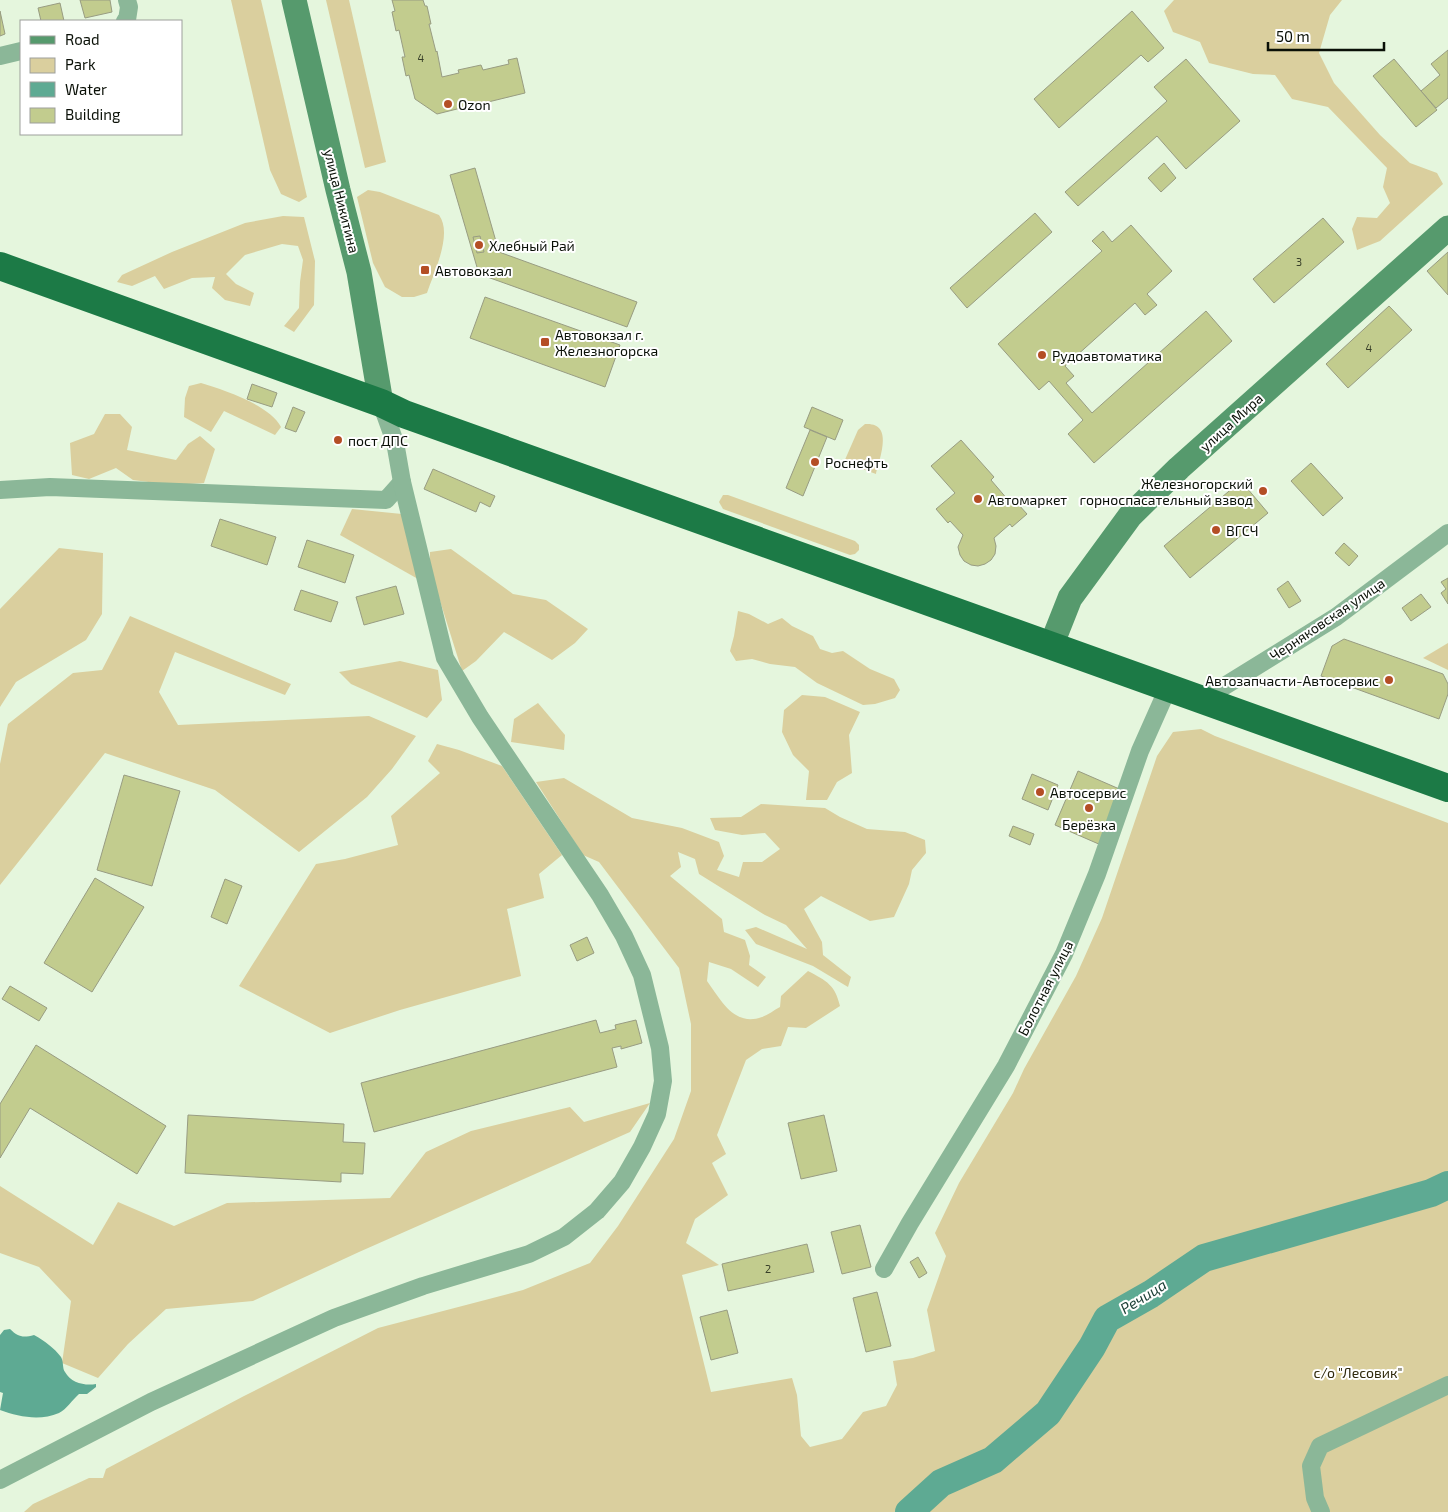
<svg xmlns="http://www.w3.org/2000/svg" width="1448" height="1512" viewBox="0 0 1448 1512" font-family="'Exo 2',sans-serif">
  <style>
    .green { fill: #dacf9e }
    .water { fill: #5eaa93 }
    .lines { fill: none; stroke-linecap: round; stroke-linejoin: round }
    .river { stroke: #5eaa93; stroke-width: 28 }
    .building { fill: #c2cc8e; stroke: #989c82 }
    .minor { stroke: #8bb798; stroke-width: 18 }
    .secondary { stroke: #569a6d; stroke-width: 25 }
    .trunk { stroke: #1c7a46; stroke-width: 28 }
    .poi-dot { fill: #b44e25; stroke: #fff; stroke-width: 2 }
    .labels { text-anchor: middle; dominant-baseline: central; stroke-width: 4; stroke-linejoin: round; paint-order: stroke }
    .number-label { font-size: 11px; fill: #383f29 }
    .poi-label { font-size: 14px; fill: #0a1007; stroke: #fff; text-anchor: start }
    .street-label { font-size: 14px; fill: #0a1007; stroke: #fff }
    .park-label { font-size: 14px; fill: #2f290c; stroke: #fff }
    .water-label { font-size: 15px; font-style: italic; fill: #193d33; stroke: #fff }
  </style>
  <rect width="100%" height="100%" fill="#e5f6dd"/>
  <g class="green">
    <polygon points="231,0 261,0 307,197 299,202 281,194 270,170"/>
    <polygon points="326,0 349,0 386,162 365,168"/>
    <polygon points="1174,0 1342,0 1330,15 1319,53 1334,83 1380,135 1410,163 1437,173 1443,184 1380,241 1357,250 1352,229 1357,217 1377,218 1390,203 1383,187 1387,168 1328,107 1292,99 1275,75 1253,74 1209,63 1200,42 1173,32 1164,11"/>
    <path d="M368,190L380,192L439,215C453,234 434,272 427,293L414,297H402L385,287L373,263L357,197Z"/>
    <polygon points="283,216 304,217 315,261 314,305 294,332 284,326 299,308 300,282 303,260 298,246 282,244 245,255 226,274 236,284 254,293 250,306 225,300 212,288 215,277 192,278 164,289 155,276 132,286 117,282 122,275 172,252 245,223"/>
    <path d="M201,383C224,390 270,405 281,427L275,435L224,411L211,432L184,417L185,398L189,386Z"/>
    <polygon points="105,414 120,414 132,427 127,450 176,460 188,444 200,436 215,449 204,483 172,485 133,480 116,468 89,479 72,475 70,443 94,434"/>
    <path d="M865,424C894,422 880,457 876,474L844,462L858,430Z"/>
    <polygon points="723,495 728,495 855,541 859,545 859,550 855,554 850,555 723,509 719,502"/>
    <polygon points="352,509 402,514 418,579 340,535"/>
    <polygon points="59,548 103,553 102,614 86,640 16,682 0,707 0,609"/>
    <polygon points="451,549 513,594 546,600 588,629 575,643 552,660 504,632 476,661 462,671 430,569 430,552"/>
    <polygon points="738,611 749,614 768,624 782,618 792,626 813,636 820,649 832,653 843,651 870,669 894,679 900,690 895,698 875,704 863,705 817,683 795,667 770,664 752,659 736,661 730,651 734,636"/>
    <polygon points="130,616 291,684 285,695 175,652 159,692 178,725 369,716 416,736 392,769 367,797 299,852 215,790 105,753 0,885 0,764 8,724 73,673 102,670"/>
    <polygon points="1448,643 1448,670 1423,658"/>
    <polygon points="400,661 438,670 442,700 427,718 351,684 339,672"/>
    <polygon points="802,695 825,697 860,712 849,735 852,773 837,782 827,800 806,800 809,771 793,755 782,732 784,710"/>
    <polygon points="538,703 565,735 564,750 511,742 514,719"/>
    <path d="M1201,729L1215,736L1448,823V1512H24L33,1504L89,1478H103L106,1469L244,1396L378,1328L523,1290L590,1263L618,1226L674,1139L691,1091V1024L679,968L599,862L583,855L536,782L564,778L632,818L682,828L719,842L724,856L717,870L739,877L743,862H762L780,849L765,833L742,835L715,830L710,818L741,817L761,804L825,808L840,817L867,829L905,832L925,840L926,853L912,870L909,884L894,917L870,921L821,896L804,909L822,942L823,955L851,977L848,987L813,966L756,944L745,930L756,927L807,949L786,925L765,915L699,874L695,859L678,852L681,867L670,876L722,919L724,932L745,940L750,956L749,965L766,977L758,987L731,969L709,962L707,981C721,1000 734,1027 762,1017C768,1015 774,1010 780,1007L781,996L808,971C827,981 835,985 840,1006L806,1028L788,1027L781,1046L762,1049L746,1060L717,1135L726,1154L712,1163L728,1195L695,1219L686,1243L719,1265L682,1275L711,1392L792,1378L797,1395L801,1436L810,1447L842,1439L863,1412L886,1406L897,1385L893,1361L913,1358L935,1351L927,1310L946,1256L935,1233L959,1183L1013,1093L1024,1069L1076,976L1102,918L1157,756L1173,732Z"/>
    <polygon points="437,744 459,750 502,766 562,855 539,874 544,898 507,909 521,976 400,1010 330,1033 239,986 316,864 345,859 398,845 391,816 440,773 428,761"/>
    <polygon points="650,1103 630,1132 359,1252 253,1301 166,1309 128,1344 98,1378 62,1363 71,1301 39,1267 0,1253 0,1186 93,1245 118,1202 174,1226 227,1203 390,1198 426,1152 471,1131 570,1107 584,1122"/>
  </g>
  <path class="water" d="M10,1329C18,1337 23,1338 34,1335C45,1341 54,1348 61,1357C64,1362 62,1368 65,1372C71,1383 85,1386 96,1384V1387L87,1394H79C72,1400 67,1409 59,1413C40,1421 19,1417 0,1410L3,1393L0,1392V1335L4,1330Z"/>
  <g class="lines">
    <polyline class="river" points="909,1512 941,1483 993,1460 1048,1413 1092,1347 1107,1319 1151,1294 1204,1258 1431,1193 1448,1185"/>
  </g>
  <g class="building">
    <polygon points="80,0 110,0 112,12 85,18"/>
    <polygon points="392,0 423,0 425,6 427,6 431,24 429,24 436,52 437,51 442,77 459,73 458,70 481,65 483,70 509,64 508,60 517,58 525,93 484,103 485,106 466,110 465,107 437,114 415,99 409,75 406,76 402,57 405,57 399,30 396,31 392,12 395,11"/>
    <polygon points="60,3 64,21 41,21 38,8"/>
    <polygon points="0,11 5,34 0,36"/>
    <polygon points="1132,11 1164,48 1148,62 1141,55 1059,128 1034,99"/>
    <polygon points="1448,50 1448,98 1436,108 1421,91 1440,75 1431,64"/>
    <polygon points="1186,59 1240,121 1186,169 1157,136 1078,206 1065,192 1167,101 1154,87"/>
    <polygon points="1394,59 1437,110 1416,127 1373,76"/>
    <polygon points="1164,163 1176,178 1161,192 1148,178"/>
    <polygon points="475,168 499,252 637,302 627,327 479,274 450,175"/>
    <polygon points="1035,213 1052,232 967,308 950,288"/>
    <polygon points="1323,218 1344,242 1274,303 1253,279"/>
    <polygon points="1131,225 1172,271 1147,294 1157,305 1145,315 1135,303 1065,366 1074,376 1066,383 1092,413 1206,311 1232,341 1094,463 1068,434 1083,420 1049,381 1039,390 998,344 1102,251 1092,241 1103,231 1112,242"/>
    <polygon points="480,236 484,252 477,253 473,237"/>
    <polygon points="1448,252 1448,295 1427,271"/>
    <polygon points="485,297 620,345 605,387 470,338"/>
    <polygon points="1389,306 1412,330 1348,388 1326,364"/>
    <polygon points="252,384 277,393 272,407 247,399"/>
    <polygon points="293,407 305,412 296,432 285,428"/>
    <polygon points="812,407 843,420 835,440 804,427"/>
    <polygon points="810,430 827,437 803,496 786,488"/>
    <polygon points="961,440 994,477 991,480 1014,507 1018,504 1027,514 1012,527 1010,524 994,538 996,546 995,554 991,560 985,564 978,566 971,565 964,561 960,555 958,547 963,535 950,521 948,523 936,509 955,493 931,466"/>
    <polygon points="1311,463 1343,498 1323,516 1291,481"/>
    <polygon points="433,469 495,496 490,507 480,502 476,512 424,489"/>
    <polygon points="1241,481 1268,513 1190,578 1164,546"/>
    <polygon points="220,519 276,537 267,565 211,546"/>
    <polygon points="307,540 354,555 345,583 298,567"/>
    <polygon points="1344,543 1358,556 1349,566 1335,553"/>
    <polygon points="1448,578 1448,604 1441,593 1446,589 1441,582"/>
    <polygon points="1288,581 1301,601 1289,608 1277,589"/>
    <polygon points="396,586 404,614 364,625 356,597"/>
    <polygon points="301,590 338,602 331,622 294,610"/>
    <polygon points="1421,594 1431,607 1411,621 1402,608"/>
    <polygon points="1344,639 1443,674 1448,684 1448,694 1439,719 1321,676 1332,646"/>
    <polygon points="1078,771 1124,791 1101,845 1055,825"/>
    <polygon points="1032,774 1058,785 1048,810 1022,799"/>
    <polygon points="124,775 180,791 152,886 97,870"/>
    <polygon points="1013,826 1034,834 1030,845 1009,836"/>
    <polygon points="95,878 144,907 92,992 44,963"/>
    <polygon points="225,879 242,886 227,924 211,917"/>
    <polygon points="587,937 594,953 577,961 570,945"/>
    <polygon points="10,986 47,1008 39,1021 2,999"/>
    <polygon points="596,1020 600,1033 616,1029 615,1025 636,1020 642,1043 621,1049 621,1046 612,1048 617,1067 374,1132 361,1083"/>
    <polygon points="36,1045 166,1126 137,1174 30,1108 0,1158 0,1104"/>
    <polygon points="188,1115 344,1124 343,1142 365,1143 363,1174 341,1173 341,1182 185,1173"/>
    <polygon points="824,1115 837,1171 801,1179 788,1123"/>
    <polygon points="860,1225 871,1267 842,1274 831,1232"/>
    <polygon points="807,1244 814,1272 728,1291 722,1264"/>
    <polygon points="918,1257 927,1273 919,1278 910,1262"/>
    <polygon points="877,1292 891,1346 866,1352 853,1298"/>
    <polygon points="727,1310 738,1353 711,1360 700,1317"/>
  </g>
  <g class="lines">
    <g class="minor">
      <polyline points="125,21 127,20 129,7 127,0"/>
      <polyline points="0,56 21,51"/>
      <polyline points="0,490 50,487 386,500 402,482"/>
      <polyline points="1202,700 1336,617 1448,533"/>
      <polyline points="884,1269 910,1223 1006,1066 1064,954 1097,874 1140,751 1168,688"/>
      <polyline points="0,1480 151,1402 334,1318 423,1286 529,1254 564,1237 597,1211 622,1182 642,1147 657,1114 663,1081 660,1048 642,975 624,936 600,895 480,717 445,658 402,482 395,442 381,403"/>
      <polyline points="1321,1512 1315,1498 1311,1466 1320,1446 1448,1385"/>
    </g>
    <g class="secondary">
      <polyline points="294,0 338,190 359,272 381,403"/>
      <polyline points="1051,646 1070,598 1130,516 1179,468 1448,228"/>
    </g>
    <polyline class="trunk" points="0,266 381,403 404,414 1448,788"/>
  </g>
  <g class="poi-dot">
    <circle cx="448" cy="104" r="5"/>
    <circle cx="479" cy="245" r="5"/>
    <rect x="420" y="265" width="10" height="10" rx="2.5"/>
    <rect x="540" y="337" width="10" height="10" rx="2.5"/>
    <circle cx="1042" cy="355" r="5"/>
    <circle cx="338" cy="440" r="5"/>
    <circle cx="815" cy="462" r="5"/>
    <circle cx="1263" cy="491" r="5"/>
    <circle cx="978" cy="499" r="5"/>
    <circle cx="1216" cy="530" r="5"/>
    <circle cx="1389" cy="680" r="5"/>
    <circle cx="1040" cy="792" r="5"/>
    <circle cx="1089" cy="808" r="5"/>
  </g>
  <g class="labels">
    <g class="number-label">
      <text x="421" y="57">4</text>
      <text x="1299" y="261">3</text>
      <text x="1369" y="347">4</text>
      <text x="768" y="1268">2</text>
    </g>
    <g class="poi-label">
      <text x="458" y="104">Ozon</text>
      <text x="489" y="245">Хлебный Рай</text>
      <text x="435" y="270">Автовокзал</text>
      <text x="555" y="334">Автовокзал г.<tspan x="555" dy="16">Железногорска</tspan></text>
      <text x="1052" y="355">Рудоавтоматика</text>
      <text x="348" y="440">пост ДПС</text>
      <text x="825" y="462">Роснефть</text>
      <text x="1253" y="483" text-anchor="end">Железногорский<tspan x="1253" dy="16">горноспасательный взвод</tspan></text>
      <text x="988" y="499">Автомаркет</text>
      <text x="1226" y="530">ВГСЧ</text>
      <text x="1379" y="680" text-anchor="end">Автозапчасти-Автосервис</text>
      <text x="1050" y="792">Автосервис</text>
      <text x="1089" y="824" text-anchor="middle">Берёзка</text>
    </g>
    <g class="street-label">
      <text transform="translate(342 201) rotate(76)">улица Никитина</text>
      <text transform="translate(1231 422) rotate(-42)">улица Мира</text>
      <text transform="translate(1327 619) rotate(-34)">Черняковская улица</text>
      <text transform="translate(1045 988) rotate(-63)">Болотная улица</text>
    </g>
    <g class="park-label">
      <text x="1358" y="1372">с/о "Лесовик"</text>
    </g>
    <g class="water-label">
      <text transform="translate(1143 1296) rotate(-32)">Речица</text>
    </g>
  </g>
  <rect x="20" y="20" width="162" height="115" fill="#ffffff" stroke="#9d9f9c"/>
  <rect x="30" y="36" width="25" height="8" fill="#569a6d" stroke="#9d9f9c"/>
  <text x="65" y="45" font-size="15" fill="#0a1007">Road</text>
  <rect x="30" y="58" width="25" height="15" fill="#dacf9e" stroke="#9d9f9c"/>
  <text x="65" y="70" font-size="15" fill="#0a1007">Park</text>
  <rect x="30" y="82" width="25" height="15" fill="#5eaa93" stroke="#9d9f9c"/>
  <text x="65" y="95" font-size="15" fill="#0a1007">Water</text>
  <rect x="30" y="108" width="25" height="15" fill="#c2cc8e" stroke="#9d9f9c"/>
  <text x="65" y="120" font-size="15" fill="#0a1007">Building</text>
  <path d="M1268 42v8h116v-8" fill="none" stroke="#0a1007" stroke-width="2.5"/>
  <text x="1276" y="42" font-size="15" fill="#0a1007" stroke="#ffffff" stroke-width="4" paint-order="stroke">50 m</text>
</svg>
